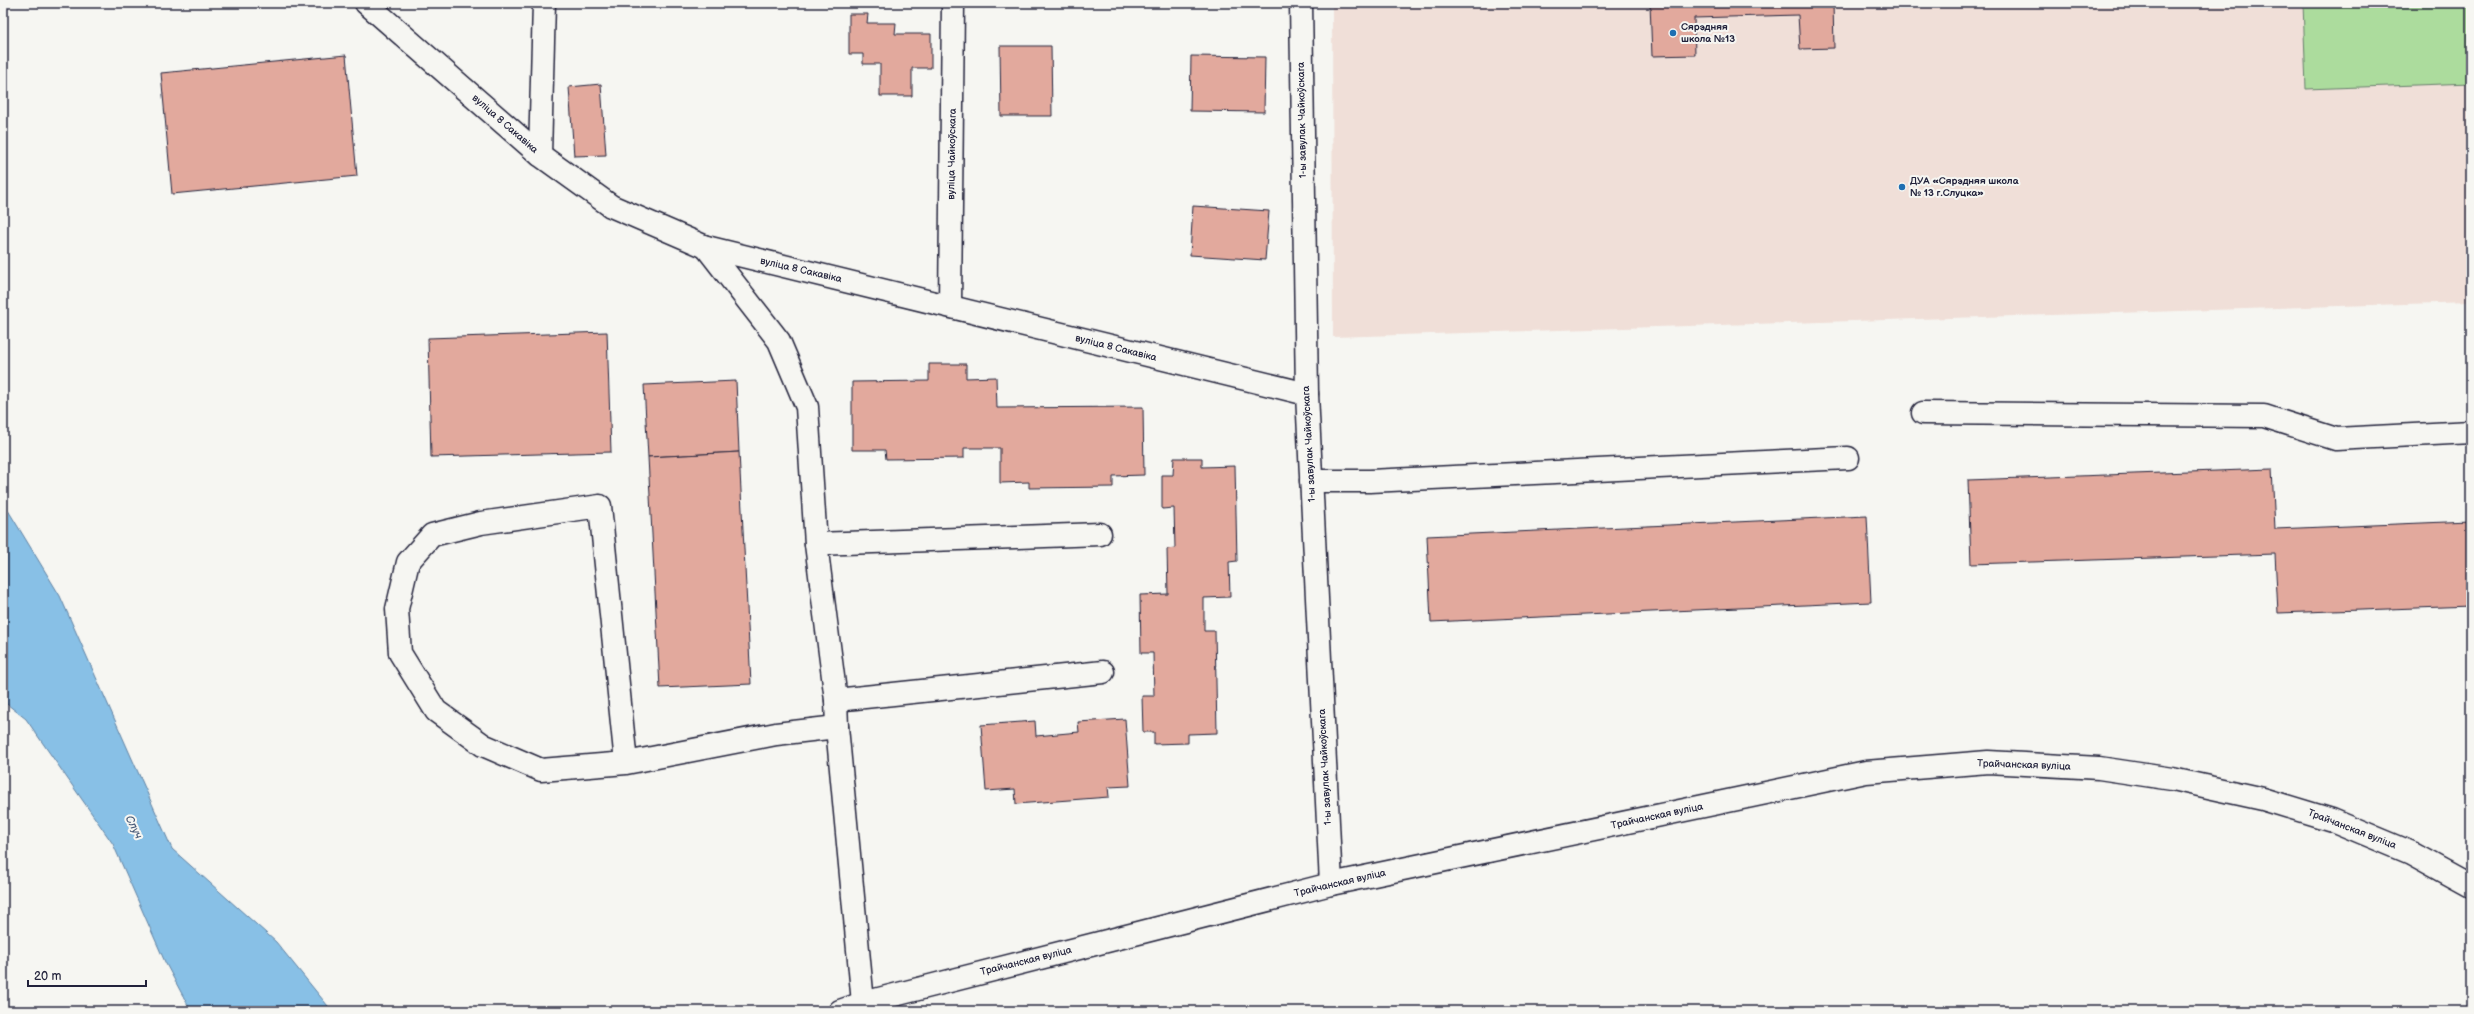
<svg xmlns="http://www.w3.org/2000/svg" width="2474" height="1014" viewBox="0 0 2474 1014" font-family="'Balsamiq Sans',sans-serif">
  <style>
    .built { fill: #f0dfd8 }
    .green { fill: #acdc9d; stroke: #677f6c }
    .water { fill: #88c0e6; stroke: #5f81a2 }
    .building { fill: #e2a99d; stroke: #22223b }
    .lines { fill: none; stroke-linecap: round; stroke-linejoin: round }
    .service-casing { stroke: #22223b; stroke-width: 25 }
    .minor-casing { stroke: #22223b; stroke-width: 25 }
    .tertiary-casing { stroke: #22223b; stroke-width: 25 }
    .service { stroke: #f6f6f2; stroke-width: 22 }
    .minor { stroke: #f6f6f2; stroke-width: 22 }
    .tertiary { stroke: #f6f6f2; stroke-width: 22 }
    .poi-dot { fill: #1f6fb2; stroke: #f6f6f2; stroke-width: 1.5 }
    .labels { text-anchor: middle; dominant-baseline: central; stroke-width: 4; stroke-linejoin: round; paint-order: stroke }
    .poi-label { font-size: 10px; font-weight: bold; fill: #22223b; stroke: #f6f6f2; text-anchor: start }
    .street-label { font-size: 10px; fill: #22223b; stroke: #f6f6f2 }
    .water-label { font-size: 11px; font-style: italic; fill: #465977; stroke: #f6f6f2 }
  </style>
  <rect width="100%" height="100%" fill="#f6f6f2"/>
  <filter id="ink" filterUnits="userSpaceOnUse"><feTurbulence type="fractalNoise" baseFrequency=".025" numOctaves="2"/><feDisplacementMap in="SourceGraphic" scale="8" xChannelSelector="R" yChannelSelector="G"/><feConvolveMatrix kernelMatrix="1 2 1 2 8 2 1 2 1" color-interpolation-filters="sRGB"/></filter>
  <g filter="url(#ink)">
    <polygon class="built" points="1332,3 2471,3 2471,302 1333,337"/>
    <polygon class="green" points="2303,3 2471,3 2471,83 2306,89"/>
    <polygon class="water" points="3,502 60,596 172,849 276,942 332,1011 191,1011 165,962 113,844 26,719 3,701"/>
    <g class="building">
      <polygon points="1650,3 1833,3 1834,48 1800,49 1798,15 1694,18 1695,55 1652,56"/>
      <polygon points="849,14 868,14 867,23 896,23 895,34 931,34 931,68 912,68 912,96 880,96 880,64 863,64 863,54 849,54"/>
      <polygon points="1000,46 1051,46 1052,116 1001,116"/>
      <polygon points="346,55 357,176 172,194 161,73"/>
      <polygon points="1191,56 1265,57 1264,112 1190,111"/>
      <polygon points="601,84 606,155 574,156 569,87"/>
      <polygon points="1193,206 1269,211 1265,260 1190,255"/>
      <polygon points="607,332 611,452 431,457 428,338"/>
      <polygon points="929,364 966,364 966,378 996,377 997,408 1143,407 1144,475 1113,476 1113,487 1029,488 1029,482 1000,483 1000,448 964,448 964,458 886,459 885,450 852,450 852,382 929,381"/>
      <polygon points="736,381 739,452 648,457 644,385"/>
      <polygon points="739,452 751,684 660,688 648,457"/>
      <polygon points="1174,458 1202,458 1202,467 1235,466 1237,561 1229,562 1230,597 1204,598 1204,631 1215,631 1217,733 1188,734 1188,743 1154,744 1154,732 1143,732 1142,696 1154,696 1153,653 1141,653 1140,595 1168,594 1167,549 1175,548 1174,508 1162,509 1162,475 1173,475"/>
      <polygon points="2272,469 2275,529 2471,521 2471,606 2278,613 2275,554 1971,564 1968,480"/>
      <polygon points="1867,516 1871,602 1431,622 1427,536"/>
      <polygon points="1125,719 1130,786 1108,787 1109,797 1016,804 1015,789 986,791 981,725 1035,721 1036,736 1079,732 1078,722"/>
    </g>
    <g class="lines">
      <defs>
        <g id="service">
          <polyline points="706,247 779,341 807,407 816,544 836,700 837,727 863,1003"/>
          <polyline points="1923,413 2264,416 2336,439 2471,432"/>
          <polyline points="1311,481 1370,481 1848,458"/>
          <polyline points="816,544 1100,534"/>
          <polyline points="836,700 1103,672"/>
          <polyline points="626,763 600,506 481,523 432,535 408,562 397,609 400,653 436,711 483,745 541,770 626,763 776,734 837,727"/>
        </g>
        <g id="minor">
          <polyline points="366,3 540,155 611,206 706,247 1307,394"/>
          <polyline points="1301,3 1307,394 1331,884"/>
          <polyline points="540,155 544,3"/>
          <polyline points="950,306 953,3"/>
        </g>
        <polyline id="tertiary" points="840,1011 863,1003 1331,884 1866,772 1988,762 2099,768 2172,779 2263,799 2332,820 2411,853 2471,886"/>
      </defs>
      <use href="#service" class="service-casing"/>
      <use href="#minor" class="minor-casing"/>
      <use href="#tertiary" class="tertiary-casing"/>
      <use href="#service" class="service"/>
      <use href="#minor" class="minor"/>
      <use href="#tertiary" class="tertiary"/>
    </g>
  </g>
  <g class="poi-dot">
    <circle cx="1673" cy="33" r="4"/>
    <circle cx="1902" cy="187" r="4"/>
  </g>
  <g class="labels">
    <g class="poi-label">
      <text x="1681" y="27">Сярэдняя<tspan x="1681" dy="12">школа №13</tspan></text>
      <text x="1910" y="181">ДУА «Сярэдняя школа<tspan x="1910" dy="12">№ 13 г.Слуцка»</tspan></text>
    </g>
    <g class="street-label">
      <text transform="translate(1302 120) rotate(-91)">1-ы завулак Чайкоўскага</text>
      <text transform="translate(505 124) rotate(41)">вуліца 8 Сакавіка</text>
      <text transform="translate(952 154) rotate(-89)">вуліца Чайкоўскага</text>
      <text transform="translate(801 270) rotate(13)">вуліца 8 Сакавіка</text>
      <text transform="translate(1116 348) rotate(14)">вуліца 8 Сакавіка</text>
      <text transform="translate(1309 444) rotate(-93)">1-ы завулак Чайкоўскага</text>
      <text transform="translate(2024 765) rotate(2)">Трайчанская вуліца</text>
      <text transform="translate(1325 767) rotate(-93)">1-ы завулак Чайкоўскага</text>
      <text transform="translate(1657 816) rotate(-12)">Трайчанская вуліца</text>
      <text transform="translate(2352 829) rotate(21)">Трайчанская вуліца</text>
      <text transform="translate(1340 883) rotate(-13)">Трайчанская вуліца</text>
      <text transform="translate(1026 961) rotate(-14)">Трайчанская вуліца</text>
    </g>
    <g class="water-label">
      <text transform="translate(134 827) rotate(63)">Случ</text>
    </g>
  </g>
  <rect width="2474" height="1014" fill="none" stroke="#f6f6f2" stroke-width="16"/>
  <rect x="8" y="8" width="2458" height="998" fill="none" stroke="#22223b" stroke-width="1.5" filter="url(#ink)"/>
  <path d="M28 980v6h118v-6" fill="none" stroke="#22223b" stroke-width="2"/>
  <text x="34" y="980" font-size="12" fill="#22223b" stroke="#f6f6f2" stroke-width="3" paint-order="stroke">20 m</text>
</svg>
